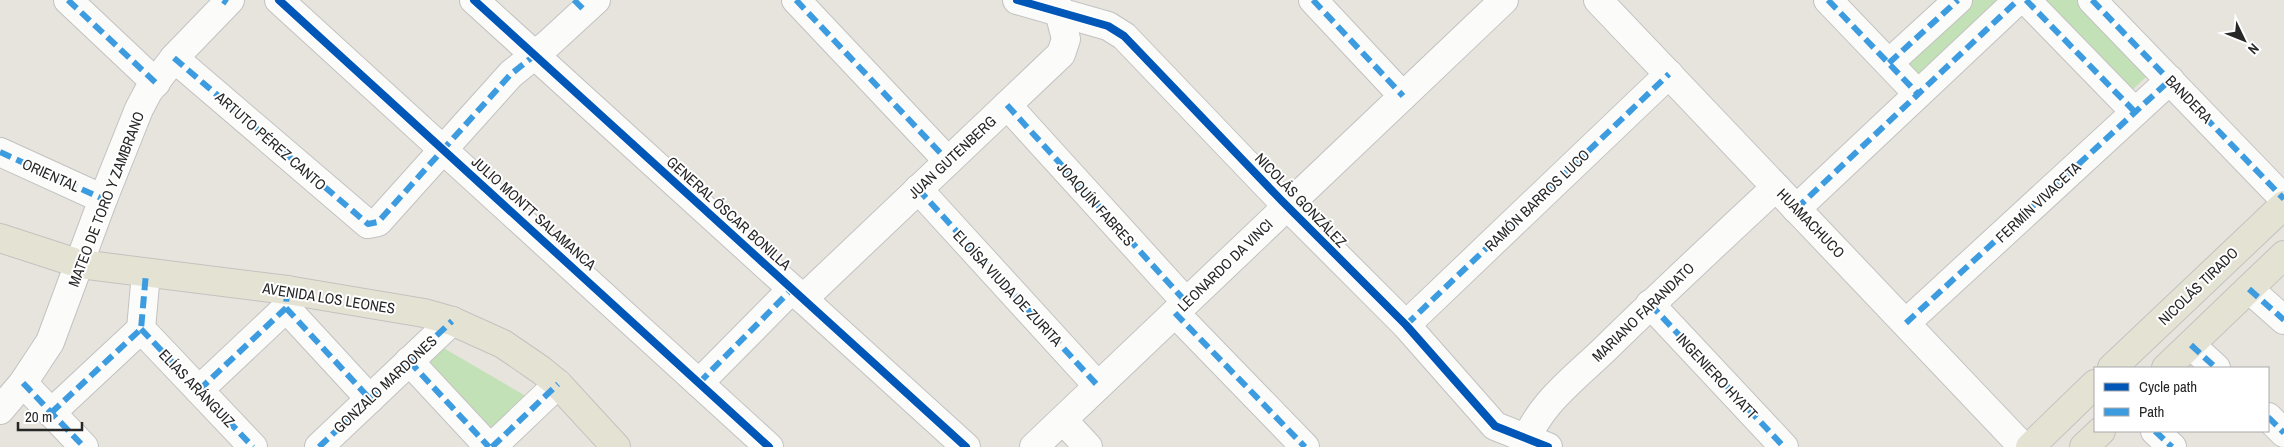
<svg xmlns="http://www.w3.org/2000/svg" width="2284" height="447" viewBox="0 0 2284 447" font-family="'Archivo Narrow',sans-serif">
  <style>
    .green { fill: #c2e1b6 }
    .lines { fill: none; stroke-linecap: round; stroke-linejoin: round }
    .minor-casing { stroke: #c3c2c2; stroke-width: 30 }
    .major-casing { stroke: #c3c2c0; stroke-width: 30 }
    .minor { stroke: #fbfbfa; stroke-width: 28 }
    .major { stroke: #e4e3d3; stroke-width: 28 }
    .quiet { stroke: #3d9ce0; stroke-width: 6; stroke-dasharray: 12 6; stroke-linecap: butt }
    .cycleway-casing { stroke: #fff; stroke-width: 11 }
    .cycleway { stroke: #0057b8; stroke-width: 8 }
    .labels { text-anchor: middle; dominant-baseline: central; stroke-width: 4; stroke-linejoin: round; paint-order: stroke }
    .street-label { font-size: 15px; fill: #272727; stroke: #fff }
  </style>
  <rect width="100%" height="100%" fill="#e6e4dd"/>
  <g class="green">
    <polygon points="1961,0 2000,0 1920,77 1899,57"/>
    <polygon points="2038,0 2078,0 2149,74 2128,94"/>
    <polygon points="440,346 524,395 529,404 490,438 429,364 430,355"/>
  </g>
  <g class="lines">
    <defs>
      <g id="minor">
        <polyline points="68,0 156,83"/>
        <polyline points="279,0 769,447"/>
        <polyline points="474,0 966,447"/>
        <polyline points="796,0 948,161"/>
        <polyline points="1017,0 1108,26 1124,36 1281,200 1406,325 1495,426 1548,447"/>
        <polyline points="1313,0 1403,96"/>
        <polyline points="1598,0 2023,447"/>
        <polyline points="1828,0 1918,94"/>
        <polyline points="2026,0 2135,112"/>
        <polyline points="2092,0 2284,199"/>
        <polyline points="174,58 368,224 378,222 511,74 547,45 596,0"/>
        <polyline points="1889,63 1958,0"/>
        <polyline points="1007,105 1186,302"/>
        <polyline points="0,152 103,199"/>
        <polyline points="918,189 1098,386"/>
        <polyline points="1796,209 2018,0"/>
        <polyline points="2249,289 2284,320"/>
        <polyline points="803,299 1061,54 1066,39 1056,0"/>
        <polyline points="1650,304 1784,447"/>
        <polyline points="286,308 370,399"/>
        <polyline points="1175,313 1305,447"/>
        <polyline points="1906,323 2170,80"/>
        <polyline points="1406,325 1669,74"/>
        <polyline points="141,329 253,447"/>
        <polyline points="2191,345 2216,368"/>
        <polyline points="409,361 489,447"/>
        <polyline points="23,383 84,447"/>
        <polyline points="699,383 792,289"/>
        <polyline points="199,390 286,308 287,290"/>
        <polyline points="0,410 23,383 50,342 103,199 139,109 148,92 174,58 230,0"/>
        <polyline points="51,413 141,329 146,273"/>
        <polyline points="2268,417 2284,433"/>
        <polyline points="1063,420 1088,447"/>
        <polyline points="2155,431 2172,447"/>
        <polyline points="319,447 452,321"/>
        <polyline points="492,447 558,384"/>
        <polyline points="1034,447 1504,0"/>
        <path d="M1524,447C1536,406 1575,378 1605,349C1661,294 1718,241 1776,187"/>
      </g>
      <g id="major">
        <polyline points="0,238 80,264 287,290 424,313 452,321 503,344 541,370 558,384 616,447"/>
        <polyline points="2112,368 2284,205"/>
        <polyline points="2166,368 2284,255"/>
        <polyline points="2030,447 2095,384"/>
        <polyline points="2084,447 2101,431"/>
      </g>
    </defs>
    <use href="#minor" class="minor-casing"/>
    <use href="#major" class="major-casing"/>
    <use href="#minor" class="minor"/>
    <use href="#major" class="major"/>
    <g class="quiet">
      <polyline points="68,0 156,83"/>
      <polyline points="223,0 227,3"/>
      <polyline points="574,0 585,11"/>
      <polyline points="796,0 948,161"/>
      <polyline points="1313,0 1403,96"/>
      <polyline points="1828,0 1918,94"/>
      <polyline points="2026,0 2135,112"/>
      <polyline points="2092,0 2284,199"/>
      <polyline points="174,58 368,224 378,222 511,74 535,55"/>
      <polyline points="1889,63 1958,0"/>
      <polyline points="1007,105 1186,302"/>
      <polyline points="0,152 103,199"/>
      <polyline points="918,189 1098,386"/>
      <polyline points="1796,209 2018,0"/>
      <polyline points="2249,289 2284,320"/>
      <polyline points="1650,304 1784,447"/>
      <polyline points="286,308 370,399"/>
      <polyline points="1175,313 1305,447"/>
      <polyline points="1906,323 2170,80"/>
      <polyline points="1406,325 1669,74"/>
      <polyline points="141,329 253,447"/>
      <polyline points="2191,345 2216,368"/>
      <polyline points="409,361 489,447"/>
      <polyline points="23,383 84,447"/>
      <polyline points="699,383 792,289"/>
      <polyline points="199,390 286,308 287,290"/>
      <polyline points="51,413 141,329 146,273"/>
      <polyline points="2268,417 2284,433"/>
      <polyline points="2155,431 2172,447"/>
      <polyline points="319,447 452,321"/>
      <polyline points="492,447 558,384"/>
    </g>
    <defs>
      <g id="cycleway">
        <polyline points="279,0 769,447"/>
        <polyline points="474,0 966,447"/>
        <polyline points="1017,0 1108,26 1124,36 1281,200 1406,325 1495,426 1548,447"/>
      </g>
    </defs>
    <use href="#cycleway" class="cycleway-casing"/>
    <use href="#cycleway" class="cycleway"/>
  </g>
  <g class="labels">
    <g class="street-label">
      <text transform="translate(2189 99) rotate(46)">BANDERA</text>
      <text transform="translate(271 141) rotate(41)">ARTUTO PÉREZ CANTO</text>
      <text transform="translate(952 157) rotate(-43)">JUAN GUTENBERG</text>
      <text transform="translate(51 175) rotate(24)">ORIENTAL</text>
      <text transform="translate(106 199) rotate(-69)">MATEO DE TORO Y ZAMBRANO</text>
      <text transform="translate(1301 200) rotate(46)">NICOLÁS GONZÁLEZ</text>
      <text transform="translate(1537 200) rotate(-44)">RAMÓN BARROS LUCO</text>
      <text transform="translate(2038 202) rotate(-43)">FERMÍN VIVACETA</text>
      <text transform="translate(1096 204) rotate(48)">JOAQUÍN FABRES</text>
      <text transform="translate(534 213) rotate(42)">JULIO MONTT SALAMANCA</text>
      <text transform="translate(729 213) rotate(42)">GENERAL ÓSCAR BONILLA</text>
      <text transform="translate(1811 223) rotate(46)">HUAMACHUCO</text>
      <text transform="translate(1225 265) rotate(-44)">LEONARDO DA VINCI</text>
      <text transform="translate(2198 286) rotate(-44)">NICOLÁS TIRADO</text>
      <text transform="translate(1008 288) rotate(47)">ELOÍSA VIUDA DE ZURITA</text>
      <text transform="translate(329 298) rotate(9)">AVENIDA LOS LEONES</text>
      <text transform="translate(1643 312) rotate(-44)">MARIANO FARANDATO</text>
      <text transform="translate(1717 376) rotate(47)">INGENIERO HYATT</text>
      <text transform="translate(385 384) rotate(-43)">GONZALO MARDONES</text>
      <text transform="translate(197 388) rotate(46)">ELÍAS ARÁNGUIZ</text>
    </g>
  </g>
  <rect x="2094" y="367" width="175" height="65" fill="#ffffff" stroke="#a9a9a9"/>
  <rect x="2104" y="383" width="25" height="8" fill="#0057b8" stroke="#a9a9a9"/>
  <text x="2139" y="392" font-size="15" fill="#272727">Cycle path</text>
  <rect x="2104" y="408" width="25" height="8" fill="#3d9ce0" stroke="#a9a9a9"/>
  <text x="2139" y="417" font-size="15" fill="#272727">Path</text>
  <g transform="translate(2244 40) rotate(133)" stroke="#ffffff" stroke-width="4" paint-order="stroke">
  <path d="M0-4L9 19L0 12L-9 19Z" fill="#272727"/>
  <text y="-8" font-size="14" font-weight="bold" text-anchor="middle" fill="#272727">N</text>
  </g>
  <path d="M18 422v8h64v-8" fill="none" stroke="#272727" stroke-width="2.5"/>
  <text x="25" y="422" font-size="15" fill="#272727" stroke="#ffffff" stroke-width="4" paint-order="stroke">20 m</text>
</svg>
